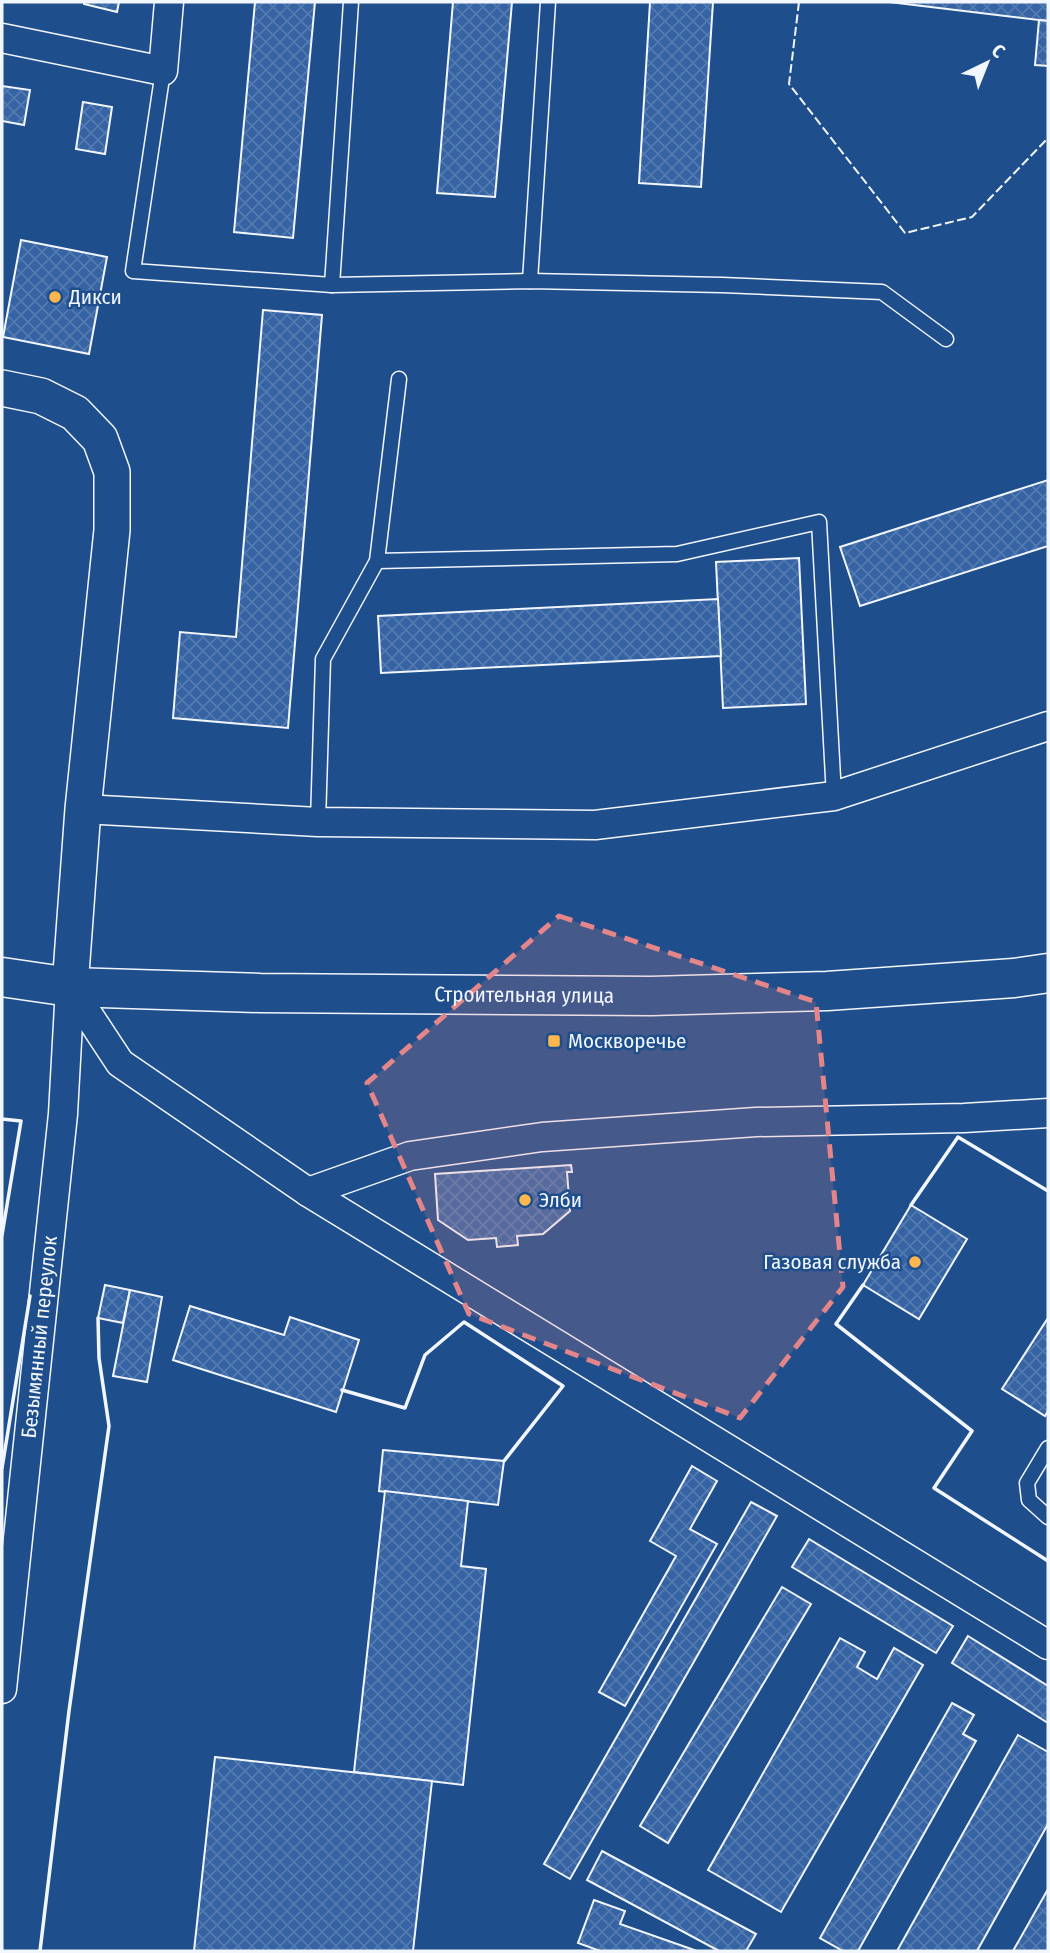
<svg xmlns="http://www.w3.org/2000/svg" width="1050" height="1953" viewBox="0 0 1050 1953" font-family="'Fira Sans Condensed',sans-serif">
  <style>
    .building { fill: url(#building-cross-hatch); stroke: #f2f6ff; stroke-width: 2 }
    .lines { fill: none; stroke-linecap: round; stroke-linejoin: round }
    .service-casing { stroke: #f2f6ff; stroke-width: 17 }
    .minor-casing { stroke: #f2f6ff; stroke-width: 31 }
    .tertiary-casing { stroke: #f2f6ff; stroke-width: 38 }
    .trunk-casing { stroke: #f2f6ff; stroke-width: 41 }
    .service { stroke: #1f4e8c; stroke-width: 14 }
    .minor { stroke: #1f4e8c; stroke-width: 28 }
    .tertiary { stroke: #1f4e8c; stroke-width: 35 }
    .trunk { stroke: #1f4e8c; stroke-width: 38 }
    .fence { stroke: #f2f6ff; stroke-width: 2; stroke-dasharray: 9 3.5; stroke-linecap: butt }
    .wall { stroke: #f2f6ff; stroke-width: 3.5 }
    .marked { fill: #e38589; fill-opacity: 0.2; stroke: #e38589; stroke-width: 5; stroke-dasharray: 14 9; stroke-linejoin: round }
    .poi-dot { fill: #ffb74d; stroke: #1f4e8c; stroke-width: 2.5 }
    .labels { text-anchor: middle; dominant-baseline: central; stroke-width: 5; stroke-linejoin: round; paint-order: stroke }
    .poi-label { font-size: 21px; fill: #f2f6ff; stroke: #1f4e8c; text-anchor: start }
    .street-label { font-size: 21px; fill: #f2f6ff; stroke: #1f4e8c }
  </style>
  <defs>
    <pattern id="building-cross-hatch" width="8" height="8" patternUnits="userSpaceOnUse" patternTransform="scale(1.75)"><rect width="8" height="8" fill="#3563a3"/><path d="M0 0l8 8M0 8l8-8" fill="none" stroke="#537ab1"/></pattern>
  </defs>
  <rect width="100%" height="100%" fill="#1f4e8c"/>
  <g class="building">
    <polygon points="84,2 119,2 117,12 84,4"/>
    <polygon points="255,2 315,2 293,238 234,232"/>
    <polygon points="453,2 512,2 495,197 437,193"/>
    <polygon points="650,2 713,2 701,187 639,183"/>
    <polygon points="889,2 1048,2 1048,21 1039,20"/>
    <polygon points="1039,20 1048,21 1048,66 1035,65"/>
    <polygon points="2,86 30,90 24,125 2,121"/>
    <polygon points="83,102 112,107 105,154 76,149"/>
    <polygon points="21,240 107,257 89,354 3,337"/>
    <polygon points="263,310 322,315 288,728 173,718 180,632 236,637"/>
    <polygon points="1048,480 1048,546 860,606 840,547"/>
    <polygon points="799,558 806,704 723,708 716,562"/>
    <polygon points="718,599 721,656 381,673 378,616"/>
    <polygon points="571,1165 572,1172 567,1172 570,1211 543,1234 517,1236 518,1245 497,1247 496,1238 468,1240 438,1220 435,1174"/>
    <polygon points="911,1205 967,1239 919,1319 863,1285"/>
    <polygon points="105,1285 130,1290 123,1323 98,1318"/>
    <polygon points="130,1290 162,1297 147,1382 113,1376"/>
    <polygon points="190,1306 284,1335 290,1317 359,1340 336,1412 173,1360"/>
    <polygon points="1048,1318 1048,1411 1045,1416 1002,1389"/>
    <polygon points="383,1450 504,1461 498,1505 379,1491"/>
    <polygon points="692,1466 717,1481 690,1529 717,1544 625,1706 599,1692 676,1556 650,1541"/>
    <polygon points="385,1491 468,1501 461,1566 486,1569 463,1785 354,1772"/>
    <polygon points="751,1502 777,1516 570,1879 544,1864"/>
    <polygon points="809,1539 953,1626 936,1653 792,1567"/>
    <polygon points="782,1587 811,1604 668,1843 640,1826"/>
    <polygon points="968,1636 1048,1686 1048,1723 952,1663"/>
    <polygon points="840,1638 865,1652 857,1667 877,1679 894,1648 923,1665 781,1912 708,1870"/>
    <polygon points="952,1703 974,1715 963,1734 976,1741 858,1951 843,1951 820,1938"/>
    <polygon points="1018,1735 1048,1752 1048,1824 977,1951 897,1951"/>
    <polygon points="215,1757 432,1781 413,1951 194,1951"/>
    <polygon points="602,1851 756,1934 746,1951 719,1951 587,1880"/>
    <polygon points="1048,1889 1048,1951 1013,1951"/>
    <polygon points="594,1900 625,1911 620,1924 697,1951 600,1951 578,1943"/>
  </g>
  <g class="lines">
    <defs>
      <g id="service">
        <polyline points="163,71 133,271 332,285 351,2"/>
        <polyline points="530,281 548,2"/>
        <polyline points="332,285 530,281 722,285 882,292 946,339"/>
        <polyline points="377,561 677,554 819,522 834,796"/>
        <polyline points="318,822 323,659 377,561 399,379"/>
        <polyline points="1048,1448 1027,1483 1029,1500 1048,1517"/>
      </g>
      <g id="minor">
        <polyline points="2,38 163,71 169,2"/>
        <polyline points="83,809 318,822 595,825 834,796 1048,726"/>
        <polyline points="70,987 120,1063 308,1192 1048,1645"/>
        <polyline points="308,1192 410,1156 542,1137 756,1122 964,1118 1048,1113"/>
        <path id="s1" d="M2,1689L63,1114L70,987"/>
      </g>
      <polyline id="tertiary" points="2,388 41,396 75,413 100,439 112,472 112,530 83,809 70,987"/>
      <g id="trunk">
        <path id="s2" d="M2,977L70,987L260,993L651,996L827,991L1014,978L1048,973"/>
      </g>
    </defs>
    <use href="#service" class="service-casing"/>
    <use href="#minor" class="minor-casing"/>
    <use href="#tertiary" class="tertiary-casing"/>
    <use href="#trunk" class="trunk-casing"/>
    <use href="#service" class="service"/>
    <use href="#minor" class="minor"/>
    <use href="#tertiary" class="tertiary"/>
    <use href="#trunk" class="trunk"/>
    <polyline class="fence" points="799,2 789,84 905,233 972,217 1048,138"/>
    <g class="wall">
      <polyline points="2,1119 21,1121 2,1235"/>
      <polyline points="911,1205 958,1137 1048,1191"/>
      <polyline points="863,1285 836,1324 972,1431 934,1488 1048,1561"/>
      <polyline points="342,1390 405,1408 425,1355 464,1322 563,1386 504,1461"/>
      <polyline points="2,1468 30,1296"/>
      <polyline points="40,1951 69,1711 109,1426 99,1358 98,1318"/>
    </g>
  </g>
  <path class="marked" d="M559,916L816,1002L843,1287L740,1418L469,1314L367,1083Z"/>
  <g class="poi-dot">
    <circle cx="55" cy="297" r="7"/>
    <rect x="547" y="1034" width="14" height="14" rx="3.5"/>
    <circle cx="525" cy="1200" r="7"/>
    <circle cx="915" cy="1262" r="7"/>
  </g>
  <g class="labels">
    <g class="poi-label">
      <text x="69" y="297">Дикси</text>
      <text x="568" y="1041">Москворечье</text>
      <text x="539" y="1200">Элби</text>
      <text x="901" y="1262" text-anchor="end">Газовая служба</text>
    </g>
    <g class="street-label">
      <text stroke="none"><textPath href="#s2" startOffset="523">Строительная улица</textPath></text>
      <text stroke="none"><textPath href="#s1" startOffset="354">Безымянный переулок</textPath></text>
    </g>
  </g>
  <rect width="1050" height="1953" fill="none" stroke="#f2f6ff" stroke-width="7"/>
  <g transform="translate(987 63) rotate(43)" stroke="#1f4e8c" stroke-width="5" paint-order="stroke">
  <path d="M0-5L12 26L0 18L-12 26Z" fill="#f2f6ff"/>
  <text y="-10" font-size="19" font-weight="bold" text-anchor="middle" fill="#f2f6ff">С</text>
  </g>
</svg>
